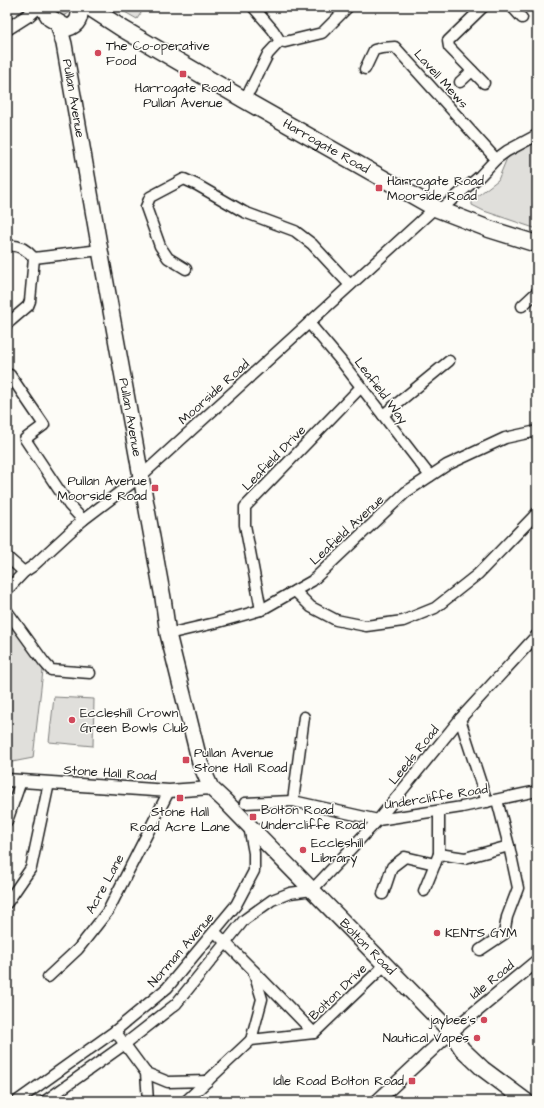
<svg xmlns="http://www.w3.org/2000/svg" width="544" height="1108" viewBox="0 0 544 1108" font-family="'Architects Daughter',sans-serif">
  <style>
    .green { fill: #e0dfdb; stroke: #7e7e7c }
    .lines { fill: none; stroke-linecap: round; stroke-linejoin: round }
    .minor-casing { stroke: #1c1c1c; stroke-width: 13 }
    .tertiary-casing { stroke: #1c1c1c; stroke-width: 15 }
    .primary-casing { stroke: #1c1c1c; stroke-width: 18 }
    .trunk-casing { stroke: #1c1c1c; stroke-width: 19 }
    .minor { stroke: #fdfcf7; stroke-width: 10 }
    .tertiary { stroke: #fdfcf7; stroke-width: 12 }
    .primary { stroke: #fdfcf7; stroke-width: 15 }
    .trunk { stroke: #fdfcf7; stroke-width: 16 }
    .poi-dot { fill: #d1495b; stroke: #fdfcf7; stroke-width: 1.5 }
    .labels { text-anchor: middle; dominant-baseline: central; stroke-width: 3; stroke-linejoin: round; paint-order: stroke }
    .poi-label { font-size: 13px; fill: #1c1c1c; stroke: #fdfcf7; text-anchor: start }
    .street-label { font-size: 13px; fill: #1c1c1c; stroke: #fdfcf7 }
  </style>
  <rect width="100%" height="100%" fill="#fdfcf7"/>
  <filter id="ink" filterUnits="userSpaceOnUse"><feTurbulence type="fractalNoise" baseFrequency=".025" numOctaves="2"/><feDisplacementMap in="SourceGraphic" scale="8" xChannelSelector="R" yChannelSelector="G"/><feConvolveMatrix kernelMatrix="1 2 1 2 8 2 1 2 1" color-interpolation-filters="sRGB"/></filter>
  <g filter="url(#ink)">
    <g class="green">
      <polygon points="55,7 71,7 69,13 62,16 58,13"/>
      <polygon points="116,7 145,7 137,19"/>
      <polygon points="535,143 537,144 537,229 484,211 472,205 472,200 498,180 507,158"/>
      <polygon points="7,611 44,662 33,758 7,763"/>
      <polygon points="54,697 94,699 93,746 49,742"/>
    </g>
    <g class="lines">
      <defs>
        <g id="minor">
          <polyline points="253,7 273,30 280,41 285,42 322,33 348,7"/>
          <polyline points="483,7 448,41 449,47 484,83"/>
          <polyline points="512,7 522,18"/>
          <polyline points="365,69 374,50 382,48 395,47 496,159"/>
          <polyline points="460,82 472,71"/>
          <polyline points="243,99 250,90 268,54 280,41"/>
          <polyline points="440,210 480,176 496,159 507,151 537,135"/>
          <path d="M7,246C18,244 27,250 34,258L30,301L28,306L7,324"/>
          <polyline points="34,258 100,250"/>
          <polyline points="186,269 168,258 160,246 146,207 150,197 184,179 197,185 244,212 295,231 312,244 350,285"/>
          <polyline points="522,306 537,292"/>
          <polyline points="309,323 341,361 430,476"/>
          <polyline points="10,375 44,425 25,439 69,505 83,520"/>
          <polyline points="383,415 449,361"/>
          <polyline points="7,557 24,572"/>
          <polyline points="7,590 24,572 33,566 83,520 141,476 435,208"/>
          <polyline points="295,591 311,607 336,620 366,626 403,621 435,608 478,574 537,513"/>
          <polyline points="261,610 245,525 245,507 361,387"/>
          <polyline points="7,611 44,662 51,670 90,673"/>
          <polyline points="168,634 215,623 261,610 312,581 406,492 447,465 505,438 537,431"/>
          <polyline points="460,719 487,802"/>
          <polyline points="497,800 509,846"/>
          <polyline points="293,801 304,717"/>
          <polyline points="245,803 293,801 378,820 462,807 537,791"/>
          <polyline points="7,821 21,781"/>
          <polyline points="439,854 439,811"/>
          <polyline points="424,891 439,854 465,858 509,846 518,888 507,917 504,934 480,950"/>
          <polyline points="383,894 392,867 405,857 435,864"/>
          <polyline points="7,903 31,868 49,783"/>
          <polyline points="215,932 253,970 262,999 251,1040"/>
          <polyline points="254,971 314,1033"/>
          <polyline points="48,977 78,949 108,911 169,791"/>
          <polyline points="115,1031 146,1073 148,1101"/>
          <polyline points="146,1073 168,1082 208,1081"/>
          <polyline points="17,1101 115,1031 167,988 236,905 254,871 254,853 249,826"/>
          <polyline points="45,1101 125,1044 176,1004 244,920 272,900 290,893 312,890 378,820 460,719 537,635"/>
          <polyline points="186,1101 251,1040 314,1033 385,965"/>
        </g>
        <g id="tertiary">
          <polyline points="7,29 29,15 38,7"/>
          <polyline points="7,780 169,791 211,788"/>
          <polyline points="377,1101 451,1032 537,961"/>
        </g>
        <g id="primary">
          <path id="s1" d="M58,23L64,44L100,250L163,598L168,634L200,763L211,788L225,801L451,1032L462,1049L483,1069L526,1101"/>
        </g>
        <g id="trunk">
          <path d="M43,7L50,18L67,28C78,25 81,17 79,7"/>
          <path id="s2" d="M89,7L123,29L243,99L435,208L489,229L537,244"/>
        </g>
      </defs>
      <use href="#minor" class="minor-casing"/>
      <use href="#tertiary" class="tertiary-casing"/>
      <use href="#primary" class="primary-casing"/>
      <use href="#trunk" class="trunk-casing"/>
      <use href="#minor" class="minor"/>
      <use href="#tertiary" class="tertiary"/>
      <use href="#primary" class="primary"/>
      <use href="#trunk" class="trunk"/>
    </g>
  </g>
  <g class="poi-dot">
    <circle cx="98" cy="53" r="4"/>
    <rect x="179" y="70" width="8" height="8" rx="2"/>
    <rect x="375" y="184" width="8" height="8" rx="2"/>
    <rect x="151" y="484" width="8" height="8" rx="2"/>
    <circle cx="72" cy="720" r="4"/>
    <rect x="182" y="756" width="8" height="8" rx="2"/>
    <rect x="176" y="794" width="8" height="8" rx="2"/>
    <rect x="249" y="813" width="8" height="8" rx="2"/>
    <circle cx="303" cy="850" r="4"/>
    <circle cx="437" cy="933" r="4"/>
    <circle cx="484" cy="1020" r="4"/>
    <circle cx="477" cy="1038" r="4"/>
    <rect x="408" y="1077" width="8" height="8" rx="2"/>
  </g>
  <g class="labels">
    <g class="poi-label">
      <text x="106" y="46">The Co-operative<tspan x="106" dy="15">Food</tspan></text>
      <text x="183" y="88" text-anchor="middle">Harrogate Road<tspan x="183" dy="15">Pullan Avenue</tspan></text>
      <text x="387" y="181">Harrogate Road<tspan x="387" dy="15">Moorside Road</tspan></text>
      <text x="147" y="481" text-anchor="end">Pullan Avenue<tspan x="147" dy="15">Moorside Road</tspan></text>
      <text x="80" y="713">Eccleshill Crown<tspan x="80" dy="15">Green Bowls Club</tspan></text>
      <text x="194" y="753">Pullan Avenue<tspan x="194" dy="15">Stone Hall Road</tspan></text>
      <text x="261" y="810">Bolton Road<tspan x="261" dy="15">Undercliffe Road</tspan></text>
      <text x="180" y="812" text-anchor="middle">Stone Hall<tspan x="180" dy="15">Road Acre Lane</tspan></text>
      <text x="311" y="843">Eccleshill<tspan x="311" dy="15">Library</tspan></text>
      <text x="445" y="933">KENTS GYM</text>
      <text x="476" y="1020" text-anchor="end">jaybee's</text>
      <text x="469" y="1038" text-anchor="end">Nautical Vapes</text>
      <text x="404" y="1081" text-anchor="end">Idle Road Bolton Road</text>
    </g>
    <g class="street-label">
      <text transform="translate(441 79) rotate(48)">Lavell Mews</text>
      <text stroke="none"><textPath href="#s1" startOffset="77">Pullan Avenue</textPath></text>
      <text stroke="none"><textPath href="#s2" startOffset="275">Harrogate Road</textPath></text>
      <text transform="translate(381 391) rotate(53)">Leafield Way</text>
      <text transform="translate(214 392) rotate(-42)">Moorside Road</text>
      <text stroke="none"><textPath href="#s1" startOffset="401">Pullan Avenue</textPath></text>
      <text transform="translate(274 458) rotate(-46)">Leafield Drive</text>
      <text transform="translate(347 530) rotate(-43)">Leafield Avenue</text>
      <text transform="translate(414 755) rotate(-51)">Leeds Road</text>
      <text transform="translate(110 773) rotate(4)">Stone Hall Road</text>
      <text transform="translate(436 797) rotate(-9)">Undercliffe Road</text>
      <text transform="translate(105 884) rotate(-61)">Acre Lane</text>
      <text stroke="none"><textPath href="#s1" startOffset="1004">Bolton Road</textPath></text>
      <text transform="translate(181 950) rotate(-49)">Norman Avenue</text>
      <text transform="translate(492 980) rotate(-39)">Idle Road</text>
      <text transform="translate(338 992) rotate(-44)">Bolton Drive</text>
    </g>
  </g>
  <rect width="544" height="1108" fill="none" stroke="#fdfcf7" stroke-width="24"/>
  <rect x="12" y="12" width="520" height="1084" fill="none" stroke="#1c1c1c" stroke-width="1.5" filter="url(#ink)"/>
</svg>
